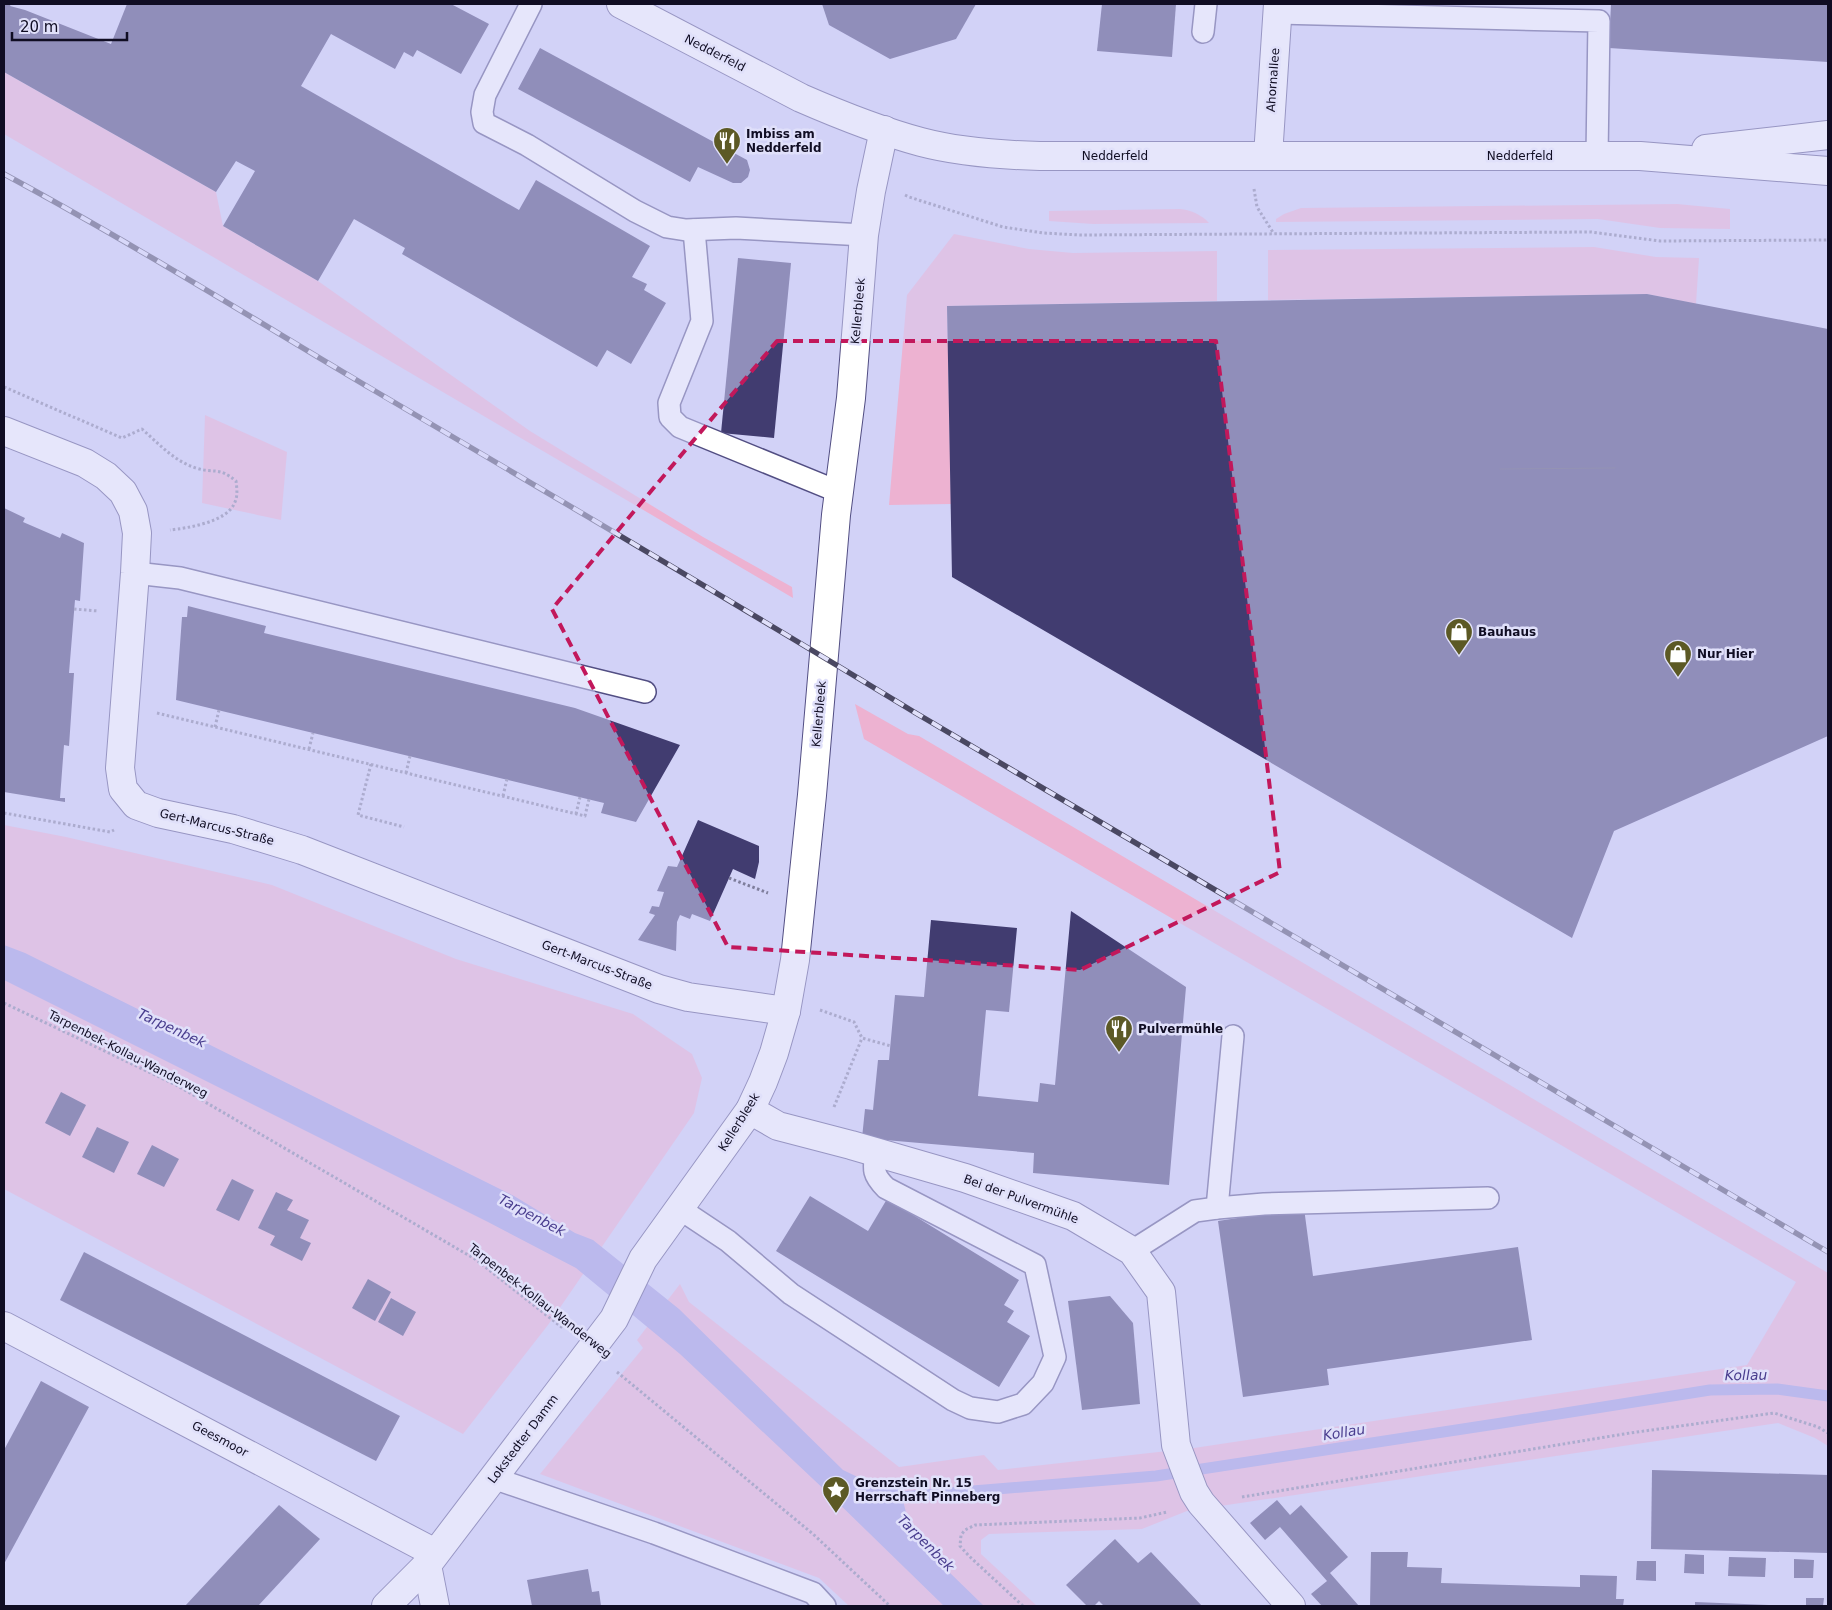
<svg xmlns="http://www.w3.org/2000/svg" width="1832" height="1610" viewBox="0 0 1832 1610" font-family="'DejaVu Sans',sans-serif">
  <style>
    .green { fill: #edb2d1 }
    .water { fill: #9f9be0 }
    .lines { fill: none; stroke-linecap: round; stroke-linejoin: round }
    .stream { stroke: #9f9be0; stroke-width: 11 }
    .building { fill: #413c70 }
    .service-casing { stroke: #524e83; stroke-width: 24 }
    .minor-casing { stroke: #524e83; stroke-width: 30 }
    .secondary-casing { stroke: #524e83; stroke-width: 30 }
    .path { stroke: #7f7e9c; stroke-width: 3; stroke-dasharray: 2.5 2.5; stroke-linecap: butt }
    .service { stroke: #fff; stroke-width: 21 }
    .minor { stroke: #fff; stroke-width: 28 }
    .secondary { stroke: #fff; stroke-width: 28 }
    .tram { stroke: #4a4862; stroke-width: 1 }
    .rail-casing { stroke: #4a4862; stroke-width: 5.5 }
    .rail { stroke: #e0e0fa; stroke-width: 4; stroke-dasharray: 11; stroke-linecap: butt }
    .marked { fill: none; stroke: #c2185b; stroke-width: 4; stroke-dasharray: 10 6; stroke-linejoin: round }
    .labels { text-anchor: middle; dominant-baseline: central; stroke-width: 5; stroke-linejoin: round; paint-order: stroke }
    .street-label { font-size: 12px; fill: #100d23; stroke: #e0e0fa }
    .poi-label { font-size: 12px; font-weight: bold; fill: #100d23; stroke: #e0e0fa; text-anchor: start }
    .water-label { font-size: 14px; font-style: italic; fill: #493d8e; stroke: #e0e0fa }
  </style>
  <rect width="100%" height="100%" fill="#d2d2f7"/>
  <g class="green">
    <polygon points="4,72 216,192 223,226 318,281 530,431 703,537 792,587 793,598 4,134"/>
    <polygon points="1677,204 1730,209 1730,229 1660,228 1598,219 1276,222 1276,219 1284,214 1301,208"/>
    <path d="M1180,209C1190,210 1201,214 1209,223L1093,224L1049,221V211Z"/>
    <polygon points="954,234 1029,249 1073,253 1217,251 1217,301 947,306 951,504 889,505 907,295"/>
    <polygon points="1594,247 1656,257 1699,258 1696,304 1647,294 1268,300 1268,250"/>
    <polygon points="205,415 287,452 281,520 202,503"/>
    <polygon points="855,704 908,734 919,736 1828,1273 1828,1446 1815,1438 1778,1423 1187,1511 1142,1529 989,1534 981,1540 981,1554 1037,1606 849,1606 819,1578 540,1474 643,1348 637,1340 680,1284 689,1302 899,1467 984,1455 998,1470 1194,1448 1747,1365 1796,1282 864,739"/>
    <polygon points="4,825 66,837 272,885 456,959 633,1014 692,1054 702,1078 694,1113 548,1325 463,1434 4,1189"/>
  </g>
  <polygon class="water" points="4,945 25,953 514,1196 575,1233 593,1240 679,1309 843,1470 866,1481 899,1485 912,1536 984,1606 944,1606 829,1494 680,1354 576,1268 488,1222 4,980"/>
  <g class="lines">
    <polyline class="stream" points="888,1498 1156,1476 1502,1423 1710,1390 1777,1389 1828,1396"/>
  </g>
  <g class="building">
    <polygon points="4,4 11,4 10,6 25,10 111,44 127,4 451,4 489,24 461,74 417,50 413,57 404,52 395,69 331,34 301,86 519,210 536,180 650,246 632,277 647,284 644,290 666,303 631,364 607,350 597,367 402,254 405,248 354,219 318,281 223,226 255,171 236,161 216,192 4,72"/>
    <polygon points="822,4 976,4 956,39 890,59 829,25"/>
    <polygon points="1102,4 1176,4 1172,57 1097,51"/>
    <polygon points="1611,4 1828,4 1828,62 1609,48"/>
    <polygon points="540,48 747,160 750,170 748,177 741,183 733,183 698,167 690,182 518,89"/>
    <polygon points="738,258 791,263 774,438 721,433"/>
    <polygon points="1647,294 1828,329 1828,736 1614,831 1572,938 952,577 947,306"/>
    <polygon points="4,508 25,518 23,522 60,538 62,533 84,543 80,601 75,600 69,673 74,673 69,746 64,745 60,798 65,798 65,802 4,792"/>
    <polygon points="188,606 266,626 264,633 575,708 680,745 636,822 601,813 604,803 176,700 182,617 187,617"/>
    <polygon points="698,820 759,846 759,862 755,879 733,869 710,921 692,914 690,919 680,915 677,922 676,951 638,940 655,915 649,913 652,906 659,907 664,892 657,891 668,866 677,867"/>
    <polygon points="1071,911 1186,987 1169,1185 1033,1173 1034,1153 862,1138 865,1109 873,1110 878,1060 889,1060 895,995 924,997 931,920 1017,928 1009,1012 986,1010 978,1096 1038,1102 1040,1083 1055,1085"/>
    <polygon points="61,1092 86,1105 70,1136 45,1123"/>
    <polygon points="97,1127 129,1142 114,1173 82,1157"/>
    <polygon points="152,1145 179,1159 164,1187 137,1174"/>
    <polygon points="232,1179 254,1190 239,1221 216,1210"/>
    <polygon points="276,1192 293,1200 287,1210 309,1220 300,1238 311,1243 302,1261 270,1245 275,1236 258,1228"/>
    <polygon points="810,1196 868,1231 887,1199 1019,1280 1004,1305 1014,1311 1007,1322 1030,1336 999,1387 776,1251"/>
    <polygon points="1304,1208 1313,1276 1518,1247 1532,1340 1327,1369 1329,1385 1243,1397 1218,1221"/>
    <polygon points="84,1252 400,1416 376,1461 60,1300"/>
    <polygon points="368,1279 391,1292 375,1321 352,1308"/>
    <polygon points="1110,1296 1133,1323 1140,1404 1082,1410 1068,1301"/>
    <polygon points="391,1298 416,1312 403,1336 378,1322"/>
    <polygon points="41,1381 89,1407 4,1564 4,1450"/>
    <polygon points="1652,1470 1828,1475 1828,1553 1651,1549"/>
    <polygon points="1277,1500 1290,1515 1301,1505 1348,1557 1330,1573 1359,1606 1322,1606 1311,1594 1327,1581 1280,1527 1265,1540 1250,1523"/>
    <polygon points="279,1505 320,1539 258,1606 185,1606"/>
    <polygon points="1115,1539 1138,1563 1151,1552 1202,1606 1104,1606 1099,1601 1094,1606 1087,1606 1066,1585"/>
    <polygon points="1371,1552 1408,1552 1407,1567 1442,1568 1441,1583 1580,1587 1580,1575 1617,1576 1616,1599 1624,1599 1623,1606 1370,1606"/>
    <polygon points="1685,1554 1704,1555 1704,1574 1684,1573"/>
    <polygon points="1729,1557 1766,1558 1765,1577 1728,1576"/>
    <polygon points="1794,1559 1814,1560 1813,1578 1794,1578"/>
    <polygon points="1637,1561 1656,1561 1656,1581 1636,1580"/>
    <polygon points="588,1569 592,1592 599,1591 601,1606 532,1606 527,1580"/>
    <polygon points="1806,1598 1824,1598 1823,1606 1806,1606"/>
    <polygon points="1695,1602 1769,1605 1769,1606 1695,1606"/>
  </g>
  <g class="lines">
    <defs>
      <g id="service">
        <polyline points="531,4 485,95 482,112 484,123 527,145 635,211 667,227 686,230 736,228 864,235"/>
        <polyline points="1278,13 1599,21 1597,156"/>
        <polyline points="1203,32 1206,4"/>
        <polyline points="694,230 702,321 669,403 670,417 680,427 839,492"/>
        <polyline points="135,573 180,578 645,692"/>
        <polyline points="1217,1208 1233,1036"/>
        <path d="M680,1209L728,1241L791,1294L953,1400L970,1408L998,1412L1023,1404L1043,1383L1055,1357L1035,1265L886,1188C873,1175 873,1170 876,1152"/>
        <polyline points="1132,1251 1195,1211 1217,1208 1264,1204 1488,1198"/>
        <polyline points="493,1478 654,1533 813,1593 825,1606"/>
      </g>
      <g id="minor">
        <polyline points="1268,156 1278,4"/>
        <polyline points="4,431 85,463 106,476 123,492 133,511 137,533 135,573 120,768 123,789 136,805 158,813 233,829 302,850 659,989 688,997 786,1011"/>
        <polyline points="750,1110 778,1126 851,1145 965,1178 1073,1216 1132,1251 1161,1292 1176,1445 1194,1492 1201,1503 1291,1606"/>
        <polyline points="4,1326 435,1553"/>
        <polyline points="427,1565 435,1606"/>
        <polyline points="386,1606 427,1565 614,1319 643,1259 750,1110 763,1082 774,1053 786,1011 795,960 812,795 836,515 851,398 864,235 871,191 884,130"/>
      </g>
      <g id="secondary">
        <path d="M621,4L801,98C840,115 880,131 921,142C959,152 1000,155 1040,156H1640L1828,171"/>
        <polyline points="1706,149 1828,135"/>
      </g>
    </defs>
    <use href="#service" class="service-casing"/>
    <use href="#minor" class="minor-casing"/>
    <use href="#secondary" class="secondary-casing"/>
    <g class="path">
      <polyline points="1254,189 1257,207 1274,234"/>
      <polyline points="905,195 909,197 1003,227 1043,233 1080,235 1591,232 1660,241 1828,240"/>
      <path d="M4,387L122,438L142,429C159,444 174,461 196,468C214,474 218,466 236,481C237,489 238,497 234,504C226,522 188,528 170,530"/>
      <polyline points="74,609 98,611"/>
      <polyline points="157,713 585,816 589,799"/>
      <polyline points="215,727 219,710"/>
      <polyline points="309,749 313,733"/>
      <polyline points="371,764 358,815 404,827"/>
      <polyline points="406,773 410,756"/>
      <polyline points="503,796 507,779"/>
      <polyline points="4,813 110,832 114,830"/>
      <polyline points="576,814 580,797"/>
      <polyline points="729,878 768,893"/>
      <polyline points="4,1003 176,1085 475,1259 564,1329"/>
      <polyline points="820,1010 854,1022 862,1038 891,1046"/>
      <polyline points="834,1107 862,1038"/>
      <polyline points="617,1372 813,1534 890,1606"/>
      <polyline points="1242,1497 1630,1433 1774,1413 1818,1427 1828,1433"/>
      <polyline points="1023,1606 969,1556 960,1546 961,1535 965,1530 975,1525 1140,1518 1167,1512"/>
    </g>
    <use href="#service" class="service"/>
    <use href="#minor" class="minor"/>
    <use href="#secondary" class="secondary"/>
    <polyline class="tram" points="1500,469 1615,468"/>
    <defs>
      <path id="rail" d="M4,174C130,242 252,318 375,391C555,497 735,603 914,712L1828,1252"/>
    </defs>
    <use href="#rail" class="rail-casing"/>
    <use href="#rail" class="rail"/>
  </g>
  <path d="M0 0H1832V1610H0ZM777,341H1216L1280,872L1080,970L728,947L552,609Z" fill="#d2d2f7" fill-opacity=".55" fill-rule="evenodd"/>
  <path class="marked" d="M777,341H1216L1280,872L1080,970L728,947L552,609Z"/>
  <defs>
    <symbol id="restaurant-pin" viewBox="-11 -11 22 30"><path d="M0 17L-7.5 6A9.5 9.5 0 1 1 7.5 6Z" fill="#5c5925" stroke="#e0e0fa"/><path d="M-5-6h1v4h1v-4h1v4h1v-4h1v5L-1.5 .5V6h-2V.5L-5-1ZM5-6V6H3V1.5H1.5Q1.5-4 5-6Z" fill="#fff"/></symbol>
    <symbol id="shop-pin" viewBox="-11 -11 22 30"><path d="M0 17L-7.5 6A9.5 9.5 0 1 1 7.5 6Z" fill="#5c5925" stroke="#e0e0fa"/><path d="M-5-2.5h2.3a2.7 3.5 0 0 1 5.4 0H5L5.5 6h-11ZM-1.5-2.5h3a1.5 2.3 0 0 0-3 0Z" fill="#fff"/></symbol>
    <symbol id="sight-pin" viewBox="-11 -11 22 30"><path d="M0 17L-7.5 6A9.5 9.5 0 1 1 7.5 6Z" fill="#5c5925" stroke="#e0e0fa"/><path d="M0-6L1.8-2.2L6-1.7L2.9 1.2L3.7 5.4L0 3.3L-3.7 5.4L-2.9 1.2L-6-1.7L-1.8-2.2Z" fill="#fff"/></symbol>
  </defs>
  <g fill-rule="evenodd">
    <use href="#restaurant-pin" x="711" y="125" width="32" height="43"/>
    <use href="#shop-pin" x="1443" y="616" width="32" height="43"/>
    <use href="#shop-pin" x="1662" y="638" width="32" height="43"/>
    <use href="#restaurant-pin" x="1103" y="1013" width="32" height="43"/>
    <use href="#sight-pin" x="820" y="1474" width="32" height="43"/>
  </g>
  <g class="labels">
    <g class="street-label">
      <text transform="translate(715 53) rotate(27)">Nedderfeld</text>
      <text transform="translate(1273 80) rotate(-86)">Ahornallee</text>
      <text x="1115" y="156">Nedderfeld</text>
      <text x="1520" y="156">Nedderfeld</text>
      <text transform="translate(858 311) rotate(-85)">Kellerbleek</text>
      <text transform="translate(819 714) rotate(-85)">Kellerbleek</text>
      <text transform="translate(217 827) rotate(14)">Gert-Marcus-Straße</text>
      <text transform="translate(597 965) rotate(21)">Gert-Marcus-Straße</text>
      <text transform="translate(128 1054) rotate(27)">Tarpenbek-Kollau-Wanderweg</text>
      <text transform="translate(739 1122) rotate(-58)">Kellerbleek</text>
      <text transform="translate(1021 1199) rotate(20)">Bei der Pulvermühle</text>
      <text transform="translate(540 1301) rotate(38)">Tarpenbek-Kollau-Wanderweg</text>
      <text transform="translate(220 1439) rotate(28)">Geesmoor</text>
      <text transform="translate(523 1439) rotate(-53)">Lokstedter Damm</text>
    </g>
    <g class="poi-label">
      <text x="746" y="134">Imbiss am<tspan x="746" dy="14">Nedderfeld</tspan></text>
      <text x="1478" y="632">Bauhaus</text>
      <text x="1697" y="654">Nur Hier</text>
      <text x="1138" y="1029">Pulvermühle</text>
      <text x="855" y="1483">Grenzstein Nr. 15<tspan x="855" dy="14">Herrschaft Pinneberg</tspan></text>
    </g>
    <g class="water-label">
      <text transform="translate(172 1028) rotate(25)">Tarpenbek</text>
      <text transform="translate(532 1215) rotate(28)">Tarpenbek</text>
      <text transform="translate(1746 1375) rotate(-1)">Kollau</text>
      <text transform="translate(1344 1432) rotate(-9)">Kollau</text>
      <text transform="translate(926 1543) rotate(45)">Tarpenbek</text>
    </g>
  </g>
  <rect width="1832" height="1610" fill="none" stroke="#100d23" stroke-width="10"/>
  <path d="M12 32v8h115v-8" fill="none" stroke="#100d23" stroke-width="2.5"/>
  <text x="20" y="32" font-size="15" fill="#100d23" stroke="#e0e0fa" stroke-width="4" paint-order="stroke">20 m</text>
</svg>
